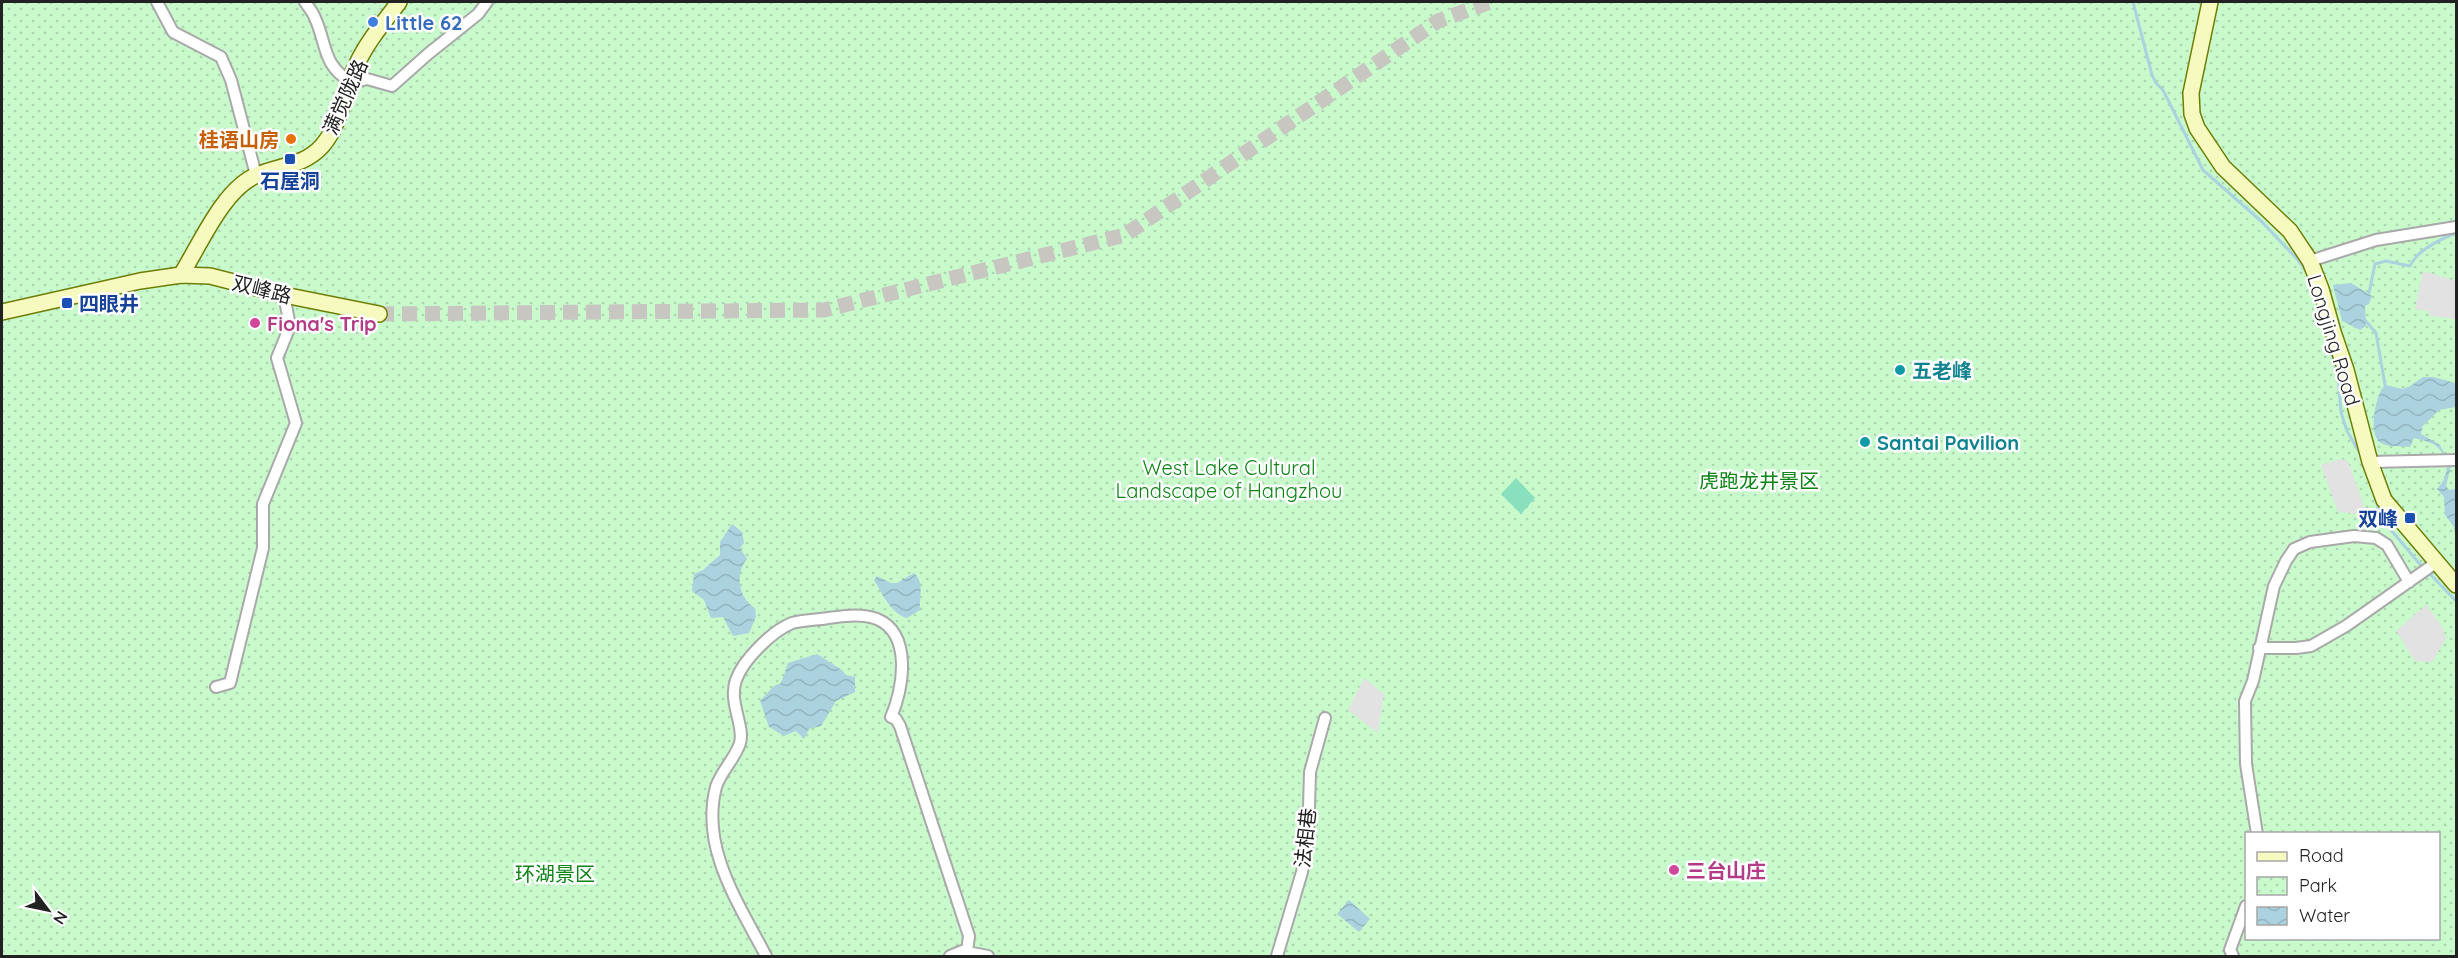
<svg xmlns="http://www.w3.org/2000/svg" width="2458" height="958" viewBox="0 0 2458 958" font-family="Quicksand,'Noto Sans SC',sans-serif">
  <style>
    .park { fill: url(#park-dots); fill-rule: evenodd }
    .pitch { fill: #88e0be }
    .parking { fill: #e2e2e2 }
    .water { fill: url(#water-waves) }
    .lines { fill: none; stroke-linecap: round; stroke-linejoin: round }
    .stream { stroke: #aad3df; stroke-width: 3 }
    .secondary-tunnel { stroke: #c8c6c1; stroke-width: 15; stroke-dasharray: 15 8; stroke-linecap: butt }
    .street-casing { stroke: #a9a9a9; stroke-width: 14 }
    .secondary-casing { stroke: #707d05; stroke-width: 18 }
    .street { stroke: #fff; stroke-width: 10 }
    .secondary { stroke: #f7fabf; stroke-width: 15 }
    .shop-dot { fill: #3f7fe0; stroke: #fff; stroke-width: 2 }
    .food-dot { fill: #e8710a; stroke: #fff; stroke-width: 2 }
    .transit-dot { fill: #1a4fb4; stroke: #fff; stroke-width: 2 }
    .hotel-dot { fill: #d1479c; stroke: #fff; stroke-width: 2 }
    .culture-dot { fill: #0f9aa8; stroke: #fff; stroke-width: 2 }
    .labels { text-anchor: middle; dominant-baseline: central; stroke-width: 5; stroke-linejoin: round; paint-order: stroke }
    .shop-label { font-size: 20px; font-weight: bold; fill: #366cbe; stroke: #fff; text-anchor: start }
    .street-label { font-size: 20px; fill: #222; stroke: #fff }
    .food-label { font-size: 20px; font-weight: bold; fill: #c56008; stroke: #fff; text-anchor: end }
    .transit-label { font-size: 20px; font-weight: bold; fill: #164399; stroke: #fff }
    .hotel-label { font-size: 20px; font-weight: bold; fill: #b23c85; stroke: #fff; text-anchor: start }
    .culture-label { font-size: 20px; font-weight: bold; fill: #0d838f; stroke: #fff; text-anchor: start }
    .park-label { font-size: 20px; fill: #0c8416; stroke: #fff }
  </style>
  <defs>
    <pattern id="park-dots" width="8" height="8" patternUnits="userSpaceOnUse" patternTransform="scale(1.5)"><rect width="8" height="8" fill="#c8facc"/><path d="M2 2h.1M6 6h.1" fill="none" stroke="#acd6af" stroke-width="1.8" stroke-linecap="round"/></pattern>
    <pattern id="water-waves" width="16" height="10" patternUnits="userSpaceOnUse" patternTransform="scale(1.5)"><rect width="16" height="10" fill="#aad3df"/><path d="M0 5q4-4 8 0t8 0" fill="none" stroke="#92b5bf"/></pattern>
  </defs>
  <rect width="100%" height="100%" fill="#f2efe9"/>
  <path class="park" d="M2,2H2456V956H2ZM2246,834H2438V938H2246Z"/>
  <polygon class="pitch" points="1516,478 1535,498 1521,514 1501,494"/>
  <g class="parking">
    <polygon points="2423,271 2456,281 2456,319 2430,316 2428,311 2415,309"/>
    <polygon points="2341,459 2348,461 2368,517 2365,524 2359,514 2338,512 2321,465"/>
    <polygon points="2426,605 2443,628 2446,639 2432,662 2415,661 2396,631"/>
    <polygon points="1364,678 1384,694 1378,733 1348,710"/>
  </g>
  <g class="water">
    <polygon points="2351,283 2372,296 2369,304 2365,306 2366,326 2360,330 2342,321 2333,285"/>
    <path d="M2423,377H2433L2456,383V407L2439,410L2422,427L2421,434L2440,445L2451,466L2446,486L2449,490L2456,489V541L2454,527L2445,515L2444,497L2437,489C2449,477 2451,458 2436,446C2431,442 2421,440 2414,438L2410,447C2402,446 2388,447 2381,443C2367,436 2376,392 2385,385L2403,389L2410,386Z"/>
    <path d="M732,524L742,532L744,543L740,548L747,559C735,573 738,598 755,608L756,617L749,633L733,636L723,617L711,618L704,600L692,591L694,574L703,570L720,555V542Z"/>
    <path d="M914,573C925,583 919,598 920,610L907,618C891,614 882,593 874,580L877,576L891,583H897Z"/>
    <polygon points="817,654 842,670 846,675 855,677 855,692 836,701 821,726 809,729 804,739 796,731 784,736 769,727 760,701 774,686 781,683 788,663"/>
    <polygon points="1349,900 1370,919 1359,932 1337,914"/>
  </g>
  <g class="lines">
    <g class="stream">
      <polyline points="2133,2 2152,75 2156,83 2163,90 2203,170 2262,222 2298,260 2309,275"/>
      <path d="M2369,293L2375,264L2386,261L2410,266C2417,250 2441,239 2456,233"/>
      <polyline points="2365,320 2376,333 2385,385"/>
      <polyline points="2327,336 2338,377 2341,412 2347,431 2361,455"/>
      <polyline points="2376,498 2380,517 2423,568"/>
      <polyline points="2428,572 2456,601"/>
    </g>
    <polyline class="secondary-tunnel" points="379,314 824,310 1125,235 1438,21 1490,2"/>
    <defs>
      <g id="street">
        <polyline points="157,2 173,32 221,57 231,80 256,175"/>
        <path d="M305,2C308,7 313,12 315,18C327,44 322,65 351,82L367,79L392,86L428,54L478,14L487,2"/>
        <polyline points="2310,261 2376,240 2456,227"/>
        <polyline points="2370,462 2456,460"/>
        <polyline points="2259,648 2296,648 2311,646 2346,626 2437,562"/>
        <polyline points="216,687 230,683 263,548 263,504 296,423 277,358 290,326 284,295"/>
        <polyline points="2257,834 2246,764 2245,701 2253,681 2274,586 2286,561 2294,549 2310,542 2354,536 2376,538 2387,545 2409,582"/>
        <path d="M766,956C739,904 700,848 716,787C721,771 735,759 740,743C745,726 728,702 736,680C743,660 772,631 792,623C803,620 817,620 828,618C844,616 861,613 877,619C913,634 903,690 891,717L896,719L900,726L969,936L967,952"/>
        <polyline points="950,956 962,951 988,956"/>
        <polyline points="1277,956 1302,872 1308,842 1310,772 1325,718"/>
        <polyline points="2233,956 2230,950 2246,906"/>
      </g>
      <g id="secondary">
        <polyline points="2210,2 2191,93 2192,114 2197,128 2223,167 2290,231 2310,261 2321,289 2333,332 2346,370 2370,462 2384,500 2456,585"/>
        <path d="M181,275C200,245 223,189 257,175C281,165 304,166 322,146C342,123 343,92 356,66C366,43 384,22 399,2"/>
        <polyline points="2,312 140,281 181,275 210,276 284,295 379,314"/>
      </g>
    </defs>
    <use href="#street" class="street-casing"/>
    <use href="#secondary" class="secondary-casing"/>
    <use href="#street" class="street"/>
    <use href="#secondary" class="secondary"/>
  </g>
  <circle class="shop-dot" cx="373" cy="22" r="6"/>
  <circle class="food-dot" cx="291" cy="139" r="6"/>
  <g class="transit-dot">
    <rect x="284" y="153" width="12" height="12" rx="3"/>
    <rect x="61" y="297" width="12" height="12" rx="3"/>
    <rect x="2404" y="512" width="12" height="12" rx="3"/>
  </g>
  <g class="hotel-dot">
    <circle cx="255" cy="323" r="6"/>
    <circle cx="1674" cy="870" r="6"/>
  </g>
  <g class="culture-dot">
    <circle cx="1900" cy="370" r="6"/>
    <circle cx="1865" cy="442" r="6"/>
  </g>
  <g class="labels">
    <g class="shop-label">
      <text x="385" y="22">Little 62</text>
    </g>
    <g class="street-label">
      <text transform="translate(345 97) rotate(-66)">满觉陇路</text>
      <text transform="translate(262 289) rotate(14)">双峰路</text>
      <text transform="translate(2334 340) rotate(73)">Longjing Road</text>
      <text transform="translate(1305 838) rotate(-84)">法相巷</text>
    </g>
    <g class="food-label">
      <text x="279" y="139">桂语山房</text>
    </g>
    <g class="transit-label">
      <text x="290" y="180">石屋洞</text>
      <text x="79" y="303" text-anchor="start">四眼井</text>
      <text x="2398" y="518" text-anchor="end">双峰</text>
    </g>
    <g class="hotel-label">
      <text x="267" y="323">Fiona's Trip</text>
      <text x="1686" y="870">三台山庄</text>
    </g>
    <g class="culture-label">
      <text x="1912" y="370">五老峰</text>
      <text x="1877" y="442">Santai Pavilion</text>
    </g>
    <g class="park-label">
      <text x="1229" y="467">West Lake Cultural<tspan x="1229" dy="23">Landscape of Hangzhou</tspan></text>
      <text x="1759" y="480">虎跑龙井景区</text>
      <text x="555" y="873">环湖景区</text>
    </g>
  </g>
  <rect width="2458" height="958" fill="none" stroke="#222222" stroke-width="6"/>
  <rect x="2245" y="832" width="195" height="108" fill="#ffffff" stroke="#a7a7a7" stroke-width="1.5"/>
  <rect x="2257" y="852" width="30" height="9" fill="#f7fabf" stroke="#a7a7a7" stroke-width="1.5"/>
  <text x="2299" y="862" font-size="18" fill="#222222">Road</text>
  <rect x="2257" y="877" width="30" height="18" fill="url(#park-dots)" stroke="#a7a7a7" stroke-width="1.5"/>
  <text x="2299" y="892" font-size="18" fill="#222222">Park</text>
  <rect x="2257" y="907" width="30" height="18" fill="url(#water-waves)" stroke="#a7a7a7" stroke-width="1.5"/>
  <text x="2299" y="922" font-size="18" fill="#222222">Water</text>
  <g transform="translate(48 910) rotate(122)" stroke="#ffffff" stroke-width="4.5" paint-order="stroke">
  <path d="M0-4.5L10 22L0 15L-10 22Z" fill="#222222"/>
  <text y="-9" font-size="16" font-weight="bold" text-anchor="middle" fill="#222222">N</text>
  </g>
</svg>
